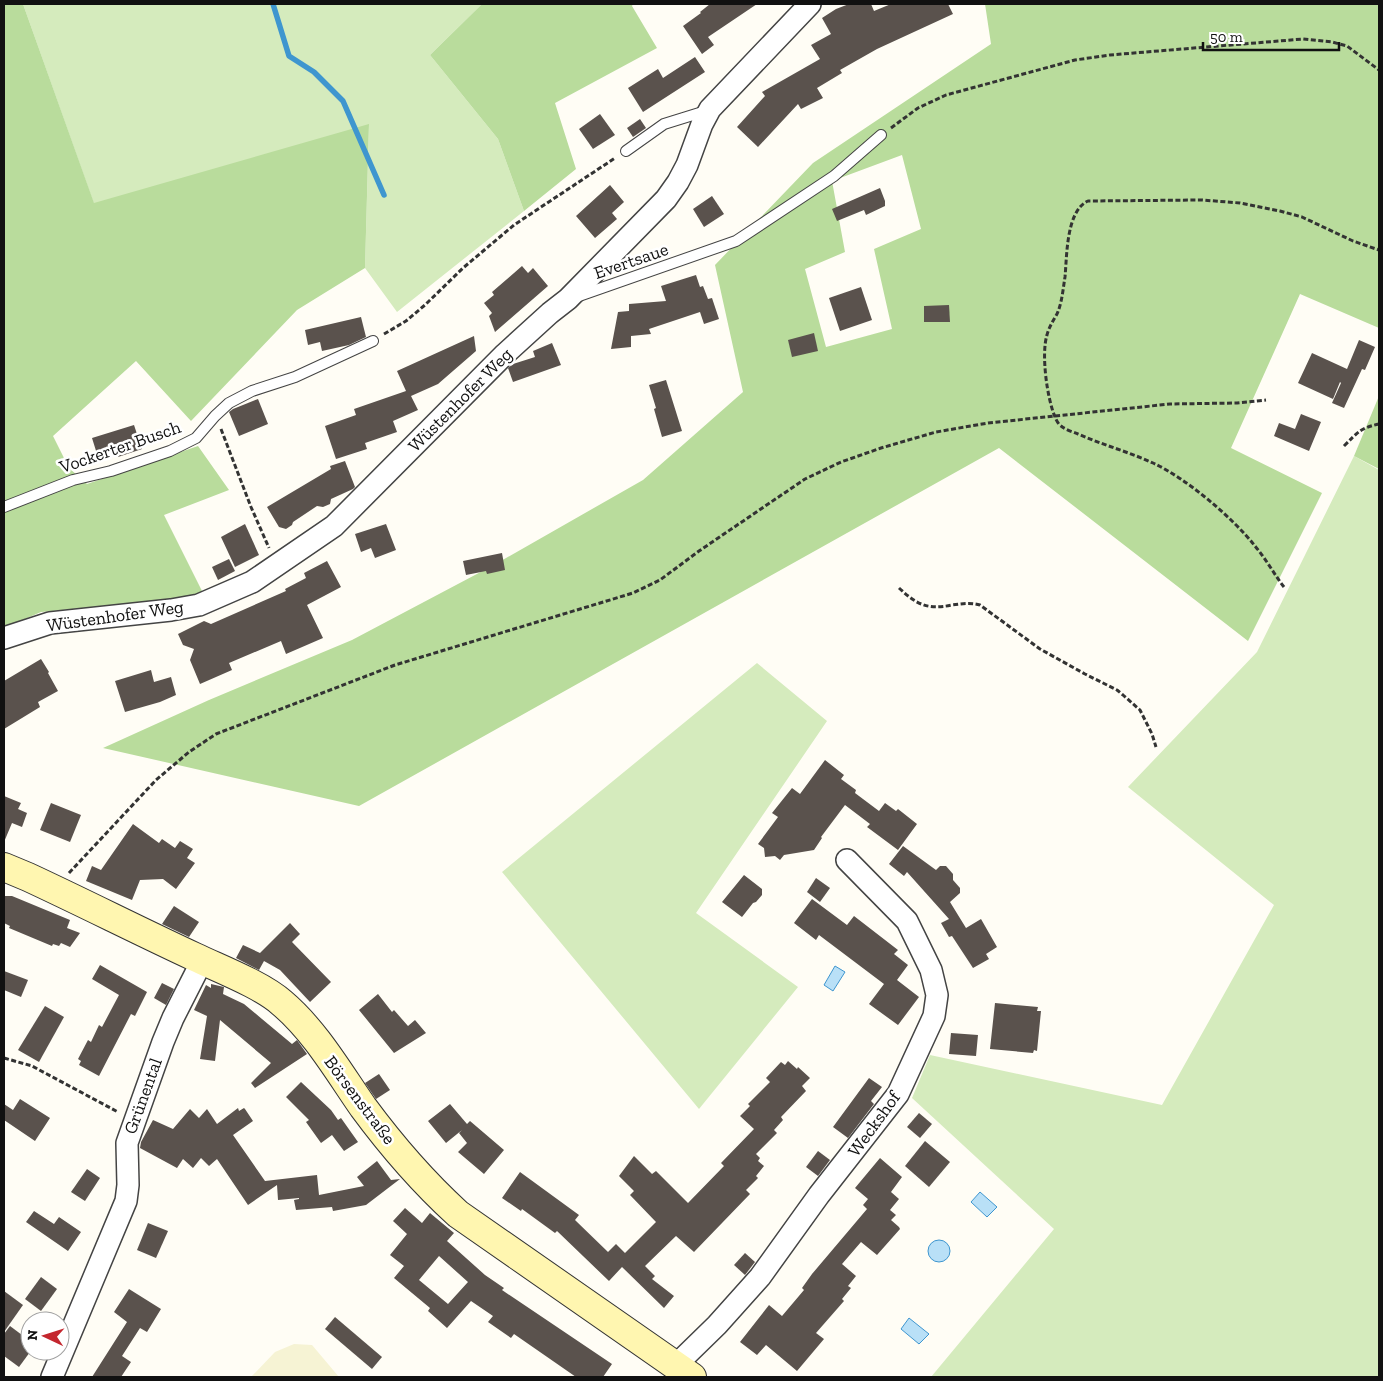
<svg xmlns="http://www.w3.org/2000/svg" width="1383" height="1381" viewBox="0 0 1383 1381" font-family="'Zilla Slab',serif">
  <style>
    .farmland { fill: #f6f3d4 }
    .green { fill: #d5ebbd }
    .forest { fill: #b9dc9c; fill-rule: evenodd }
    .water { fill: #b9e0f7; stroke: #3f96cf }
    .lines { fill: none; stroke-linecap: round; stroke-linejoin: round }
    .stream { stroke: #3f96cf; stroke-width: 5.5 }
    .building { fill: #5a524d; fill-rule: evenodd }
    .lane-casing { stroke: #444; stroke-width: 12 }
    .street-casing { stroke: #444; stroke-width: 24 }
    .secondary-casing { stroke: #333; stroke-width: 30 }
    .path { stroke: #333; stroke-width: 3; stroke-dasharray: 5 2.5; stroke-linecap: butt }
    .lane { stroke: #fff; stroke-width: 10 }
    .street { stroke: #fff; stroke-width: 21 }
    .secondary { stroke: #fff6b0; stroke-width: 28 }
    .labels { text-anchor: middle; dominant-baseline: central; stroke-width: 5; stroke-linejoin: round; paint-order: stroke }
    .street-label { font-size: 18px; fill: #111; stroke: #fff }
  </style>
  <rect width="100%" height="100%" fill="#fffdf5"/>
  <polygon class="farmland" points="294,1344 312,1345 339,1377 251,1377 275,1352"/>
  <g class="green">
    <polygon points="23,4 482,4 430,55 498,139 524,211 397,312 365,268 369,125 94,204"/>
    <polygon points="1354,456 1379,470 1379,1377 931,1377 1054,1229 912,1098 930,1055 1162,1105 1274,905 1128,787 1257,652"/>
    <polygon points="757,663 827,721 696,913 798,987 699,1109 502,872"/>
  </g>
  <g class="forest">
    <polygon points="4,4 23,4 94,203 369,124 365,268 297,310 191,421 136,361 53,436 69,468 87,484 198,446 229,490 164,515 205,597 41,612 4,628"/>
    <polygon points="482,4 633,4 632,6 657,48 555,103 576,169 524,211 498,139 430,55"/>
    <path d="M985,4H1379V328L1300,294L1231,448L1322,493L1248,641L999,448L359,806L103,748L209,700L352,640L492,566L643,480L743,392L715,265L813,163L991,44ZM902,155L921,229L874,249L892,329L826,347L805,269L845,252L832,181Z"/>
    <polygon points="1379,396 1379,469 1354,456"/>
  </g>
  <g class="water">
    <polygon points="835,966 845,972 833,991 824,985"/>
    <polygon points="980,1192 997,1207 987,1217 971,1202"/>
    <circle cx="939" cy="1251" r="11"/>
    <polygon points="909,1318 929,1334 919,1344 901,1329"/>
  </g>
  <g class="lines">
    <polyline class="stream" points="273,4 289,56 314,72 343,101 384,195"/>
  </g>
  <g class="building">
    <polygon points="710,4 757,4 708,37 714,45 702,54 683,26 701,13 700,12"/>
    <polygon points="849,4 871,4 874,11 891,4 948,4 953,14 877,49 840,70 842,73 817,88 823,98 801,109 798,104 758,147 737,127 765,96 762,92 820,59 811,45 831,34 822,18 836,9"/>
    <polygon points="695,57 705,72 643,112 628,88 658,69 663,78"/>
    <polygon points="600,114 615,135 593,149 579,129"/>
    <polygon points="640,119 646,128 633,137 627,128"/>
    <polygon points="610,185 624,202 612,213 617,219 595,238 576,216"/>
    <polygon points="880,188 885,201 885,206 866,215 864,210 837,221 832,209"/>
    <polygon points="712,196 724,214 704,227 693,209"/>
    <polygon points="522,266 528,273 533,268 548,286 495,332 489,316 492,313 484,303 494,295 492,292"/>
    <polygon points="696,275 700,287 703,286 708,299 712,298 719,319 704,324 700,312 649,329 651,334 631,336 631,347 611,349 618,312 629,311 629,304 666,301 661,286"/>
    <polygon points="861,287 872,320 840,331 829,298"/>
    <polygon points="949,305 950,322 924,322 924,306"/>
    <polygon points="361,317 366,337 349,345 322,351 320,342 308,345 305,330"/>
    <polygon points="814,333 818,351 792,357 788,340"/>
    <polygon points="474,336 476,351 438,384 411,396 418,410 393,421 397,432 365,443 367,449 336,459 325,426 356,415 354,409 406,391 397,371"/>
    <polygon points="1359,340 1375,347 1365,370 1362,369 1344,408 1332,403 1341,383 1340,382 1333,399 1298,383 1312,353 1347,369"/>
    <polygon points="552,343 561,365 513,382 508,368 513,364 535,357 533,351"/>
    <polygon points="666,380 682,431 662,437 654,409 656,408 649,385"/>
    <polygon points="258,399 268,424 239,436 229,412 233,409"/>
    <polygon points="1301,414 1321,422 1309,451 1274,436 1279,423 1295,429"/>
    <polygon points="134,425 142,449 118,457 115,448 97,454 92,438"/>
    <polygon points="345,461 355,487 353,489 331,499 330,504 323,507 317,506 293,522 292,525 286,529 279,527 267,507 331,469 330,466"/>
    <polygon points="245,524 259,555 235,567 221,537"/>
    <polygon points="386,524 396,550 375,558 371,548 361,552 355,534"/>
    <polygon points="502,553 505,570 487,574 486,571 466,575 463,561"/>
    <polygon points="229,559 235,571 218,580 212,567"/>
    <polygon points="327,561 341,587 307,605 323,638 286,654 281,641 229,663 232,670 200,684 190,660 194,649 183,645 178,634 204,621 211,624 286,591 285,589 306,578 304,573"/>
    <polygon points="41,659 49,672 48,673 58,691 38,702 40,707 4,729 4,681"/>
    <polygon points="151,670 154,682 171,677 176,695 160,702 125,712 115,681"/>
    <polygon points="825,760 844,775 841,779 856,790 855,793 879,811 885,803 896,811 898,809 917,824 898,850 867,827 870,824 845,805 821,837 822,838 814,850 784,855 780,860 775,856 765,857 764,848 758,844 778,817 772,813 792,788 800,794"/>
    <polygon points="4,796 21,803 18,809 27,813 22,827 12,823 4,842"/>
    <polygon points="51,803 81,815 70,842 40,830"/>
    <polygon points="133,824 159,843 162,839 175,848 180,841 193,849 187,858 195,863 176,889 163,879 140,880 132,900 86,881 92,866 101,870"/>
    <polygon points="903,846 936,870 940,866 946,866 953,874 953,880 960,888 960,893 950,902 966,928 981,919 997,947 986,954 989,959 973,968 952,936 949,937 941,923 949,919 907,872 904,876 889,864"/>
    <polygon points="744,875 762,889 762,895 756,902 753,903 742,917 722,902"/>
    <polygon points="816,878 830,888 820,902 807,892"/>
    <polygon points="4,896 12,896 70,920 67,928 80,933 70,947 61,943 59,946 53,944 52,946 9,928 10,926 4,923"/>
    <polygon points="812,899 847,925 854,916 898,950 894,954 908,965 897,980 919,997 898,1025 869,1004 884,984 819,935 816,940 794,923"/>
    <polygon points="174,906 199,922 189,937 162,924"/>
    <polygon points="290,923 300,934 292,942 331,982 310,1002 280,970 264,961 259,970 236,958 243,945 260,953"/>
    <polygon points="100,965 147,992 135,1016 131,1014 99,1076 79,1065 81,1061 78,1059 88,1040 91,1042 99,1025 102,1027 119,995 92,979"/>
    <polygon points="4,971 28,980 21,997 4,990"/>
    <polygon points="162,983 174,989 166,1005 154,998"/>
    <polygon points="211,984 224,987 223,994 244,1004 292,1044 297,1040 307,1054 255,1088 251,1083 271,1063 220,1020 215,1061 200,1059 207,1016 194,1010 206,985 211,988"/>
    <polygon points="378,994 392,1012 394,1010 408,1026 415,1020 426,1033 394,1053 359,1010"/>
    <polygon points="995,1003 1038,1007 1037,1011 1041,1011 1037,1051 1034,1050 1033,1053 990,1049"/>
    <polygon points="45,1006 64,1017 39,1062 18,1050"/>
    <polygon points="951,1033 978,1035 976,1056 949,1054"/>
    <polygon points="788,1061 797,1069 798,1067 810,1078 802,1086 806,1091 781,1117 783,1120 774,1130 777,1133 756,1154 760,1158 758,1161 764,1166 756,1176 758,1178 746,1190 750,1194 694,1252 676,1236 645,1266 655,1276 652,1279 674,1296 664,1308 622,1267 609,1281 557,1231 555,1233 522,1209 521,1211 502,1198 520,1172 579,1215 575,1220 608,1252 616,1244 625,1253 656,1222 630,1195 634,1191 619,1176 634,1156 652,1174 656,1171 688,1203 724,1166 721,1163 754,1129 740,1116 750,1106 748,1104 770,1082 766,1078 781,1062 785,1065"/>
    <polygon points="379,1074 390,1090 376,1099 365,1083"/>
    <polygon points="869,1078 882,1087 871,1101 874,1104 848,1138 833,1127"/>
    <polygon points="301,1082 331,1110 338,1120 341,1118 358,1142 344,1151 332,1135 321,1143 306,1122 309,1120 286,1097"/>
    <polygon points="20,1099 50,1118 35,1141 4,1120 4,1104 13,1110"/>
    <polygon points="450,1104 467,1124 470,1121 504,1150 484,1174 458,1152 467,1143 459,1133 462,1130 446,1143 428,1121"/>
    <polygon points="238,1108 239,1111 244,1108 245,1109 253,1121 233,1135 265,1181 317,1175 319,1195 364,1186 357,1177 377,1161 391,1180 400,1179 366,1205 333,1211 332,1207 296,1210 294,1200 299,1199 299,1198 278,1200 277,1185 248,1205 217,1159 209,1166 201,1158 193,1168 183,1159 177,1168 140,1148 141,1142 153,1120 173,1129 190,1109 199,1118 207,1109 217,1124"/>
    <polygon points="919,1113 932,1124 920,1138 907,1127"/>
    <polygon points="925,1141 950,1162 929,1187 905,1166"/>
    <polygon points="818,1151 830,1160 818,1176 806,1167"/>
    <polygon points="880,1158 902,1177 891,1192 899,1199 890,1210 896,1215 891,1220 899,1227 900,1229 877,1255 861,1242 842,1264 856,1276 848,1286 851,1288 842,1299 844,1301 816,1333 824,1339 797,1371 766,1345 757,1355 740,1342 769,1305 782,1316 804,1290 802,1288 812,1274 867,1209 863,1205 868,1199 855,1188"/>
    <polygon points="87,1169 100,1178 85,1201 71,1192"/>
    <path d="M405,1208L422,1223L430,1213L454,1233L447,1241L485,1275L504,1288L502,1290L612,1364L603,1377H576L514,1334L511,1338L488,1322L493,1316L471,1301L447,1328L428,1311L430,1308L394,1278L404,1266L390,1255L407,1234L393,1221ZM439,1256L468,1282L448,1304L419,1280Z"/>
    <polygon points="34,1211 54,1224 59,1217 81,1232 68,1251 26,1222"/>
    <polygon points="148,1223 168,1231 156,1258 137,1250"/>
    <polygon points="745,1253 755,1262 745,1275 734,1265"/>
    <polygon points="41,1277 57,1289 41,1311 25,1299"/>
    <polygon points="129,1289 161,1309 147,1332 140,1328 122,1356 131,1362 121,1377 92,1377 127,1322 114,1312"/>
    <polygon points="4,1291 23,1305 4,1332"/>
    <polygon points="335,1317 382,1357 372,1369 325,1329"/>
    <polygon points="10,1326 30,1341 30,1352 19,1367 4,1356 4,1334"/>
  </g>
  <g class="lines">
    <defs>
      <g id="lane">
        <polyline points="626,151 664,124 709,110"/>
        <polyline points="576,297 736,241 834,176 881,135"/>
        <polyline points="4,507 73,480 111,471 170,451 196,438 215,416 229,403 252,391 295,377 373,341"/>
      </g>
      <g id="street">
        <polyline points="4,638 50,623 171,610 199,605 252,582 334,526 505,354 550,313 568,299 666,199 678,182 687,165 702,124 710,109 810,4"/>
        <polyline points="676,1365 717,1325 760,1277 819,1195 898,1094 934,1016 937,995 931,970 907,921 847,860"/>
        <polyline points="52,1377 126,1201 128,1185 127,1143 163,1042 173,1018 202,961"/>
      </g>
      <path id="secondary" d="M4,867L28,877C84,903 139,931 195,957C220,969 262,985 282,1003C315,1031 338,1071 363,1107C391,1145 423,1182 458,1214L692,1377"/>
    </defs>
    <use href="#lane" class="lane-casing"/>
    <use href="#street" class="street-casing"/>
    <use href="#secondary" class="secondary-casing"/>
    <g class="path">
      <polyline points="891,128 918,108 946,95 1075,60 1110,55 1303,39 1332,42 1347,46 1379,70"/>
      <polyline points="384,334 406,321 425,305 463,268 514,225 615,158"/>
      <polyline points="221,429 251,507 269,548"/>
      <path d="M1344,446C1357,433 1360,428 1379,424"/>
      <path d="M1284,587C1274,574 1266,559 1255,546C1233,518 1186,478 1153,463C1129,452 1103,445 1078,434C1073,432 1066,430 1061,426C1059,425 1056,420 1055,417C1047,398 1041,354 1047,335C1049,327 1053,321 1057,314C1062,303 1063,289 1065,277C1067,256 1066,211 1088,201L1202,200L1240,203L1280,211L1302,217L1353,241L1379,250"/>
      <path d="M899,588C917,605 928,610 952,605C961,604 970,602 980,605L1040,649L1085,674L1117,690L1123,695L1140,710L1152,734L1156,747"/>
      <polyline points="69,873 156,780 189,752 216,734 395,665 633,593 660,580 699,551 805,479 841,462 881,448 936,432 988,423 1170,404 1237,403 1266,400"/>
      <polyline points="4,1058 32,1066 118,1112"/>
    </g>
    <use href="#lane" class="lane"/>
    <use href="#street" class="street"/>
    <use href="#secondary" class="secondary"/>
  </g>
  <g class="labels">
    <g class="street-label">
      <text transform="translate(631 261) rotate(-19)">Evertsaue</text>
      <text transform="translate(460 400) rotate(-45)">Wüstenhofer Weg</text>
      <text transform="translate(120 447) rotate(-19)">Vockerter Busch</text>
      <text transform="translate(115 616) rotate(-8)">Wüstenhofer Weg</text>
      <text transform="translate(143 1096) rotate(-70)">Grünental</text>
      <text transform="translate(360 1100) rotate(53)">Börsenstraße</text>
      <text transform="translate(874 1124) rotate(-54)">Weckshof</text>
    </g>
  </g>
  <rect width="1383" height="1381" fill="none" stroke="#111111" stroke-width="10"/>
  <g transform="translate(45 1336) rotate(274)"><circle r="24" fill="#ffffff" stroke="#a0a0a0"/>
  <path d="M0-4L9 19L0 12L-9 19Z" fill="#c4262e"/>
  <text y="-8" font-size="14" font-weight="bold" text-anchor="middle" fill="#111111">N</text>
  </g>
  <path d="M1203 42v8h136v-8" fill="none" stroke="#111111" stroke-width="2.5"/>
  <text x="1210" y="42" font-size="15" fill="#111111" stroke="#ffffff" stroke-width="4" paint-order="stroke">50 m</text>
</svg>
